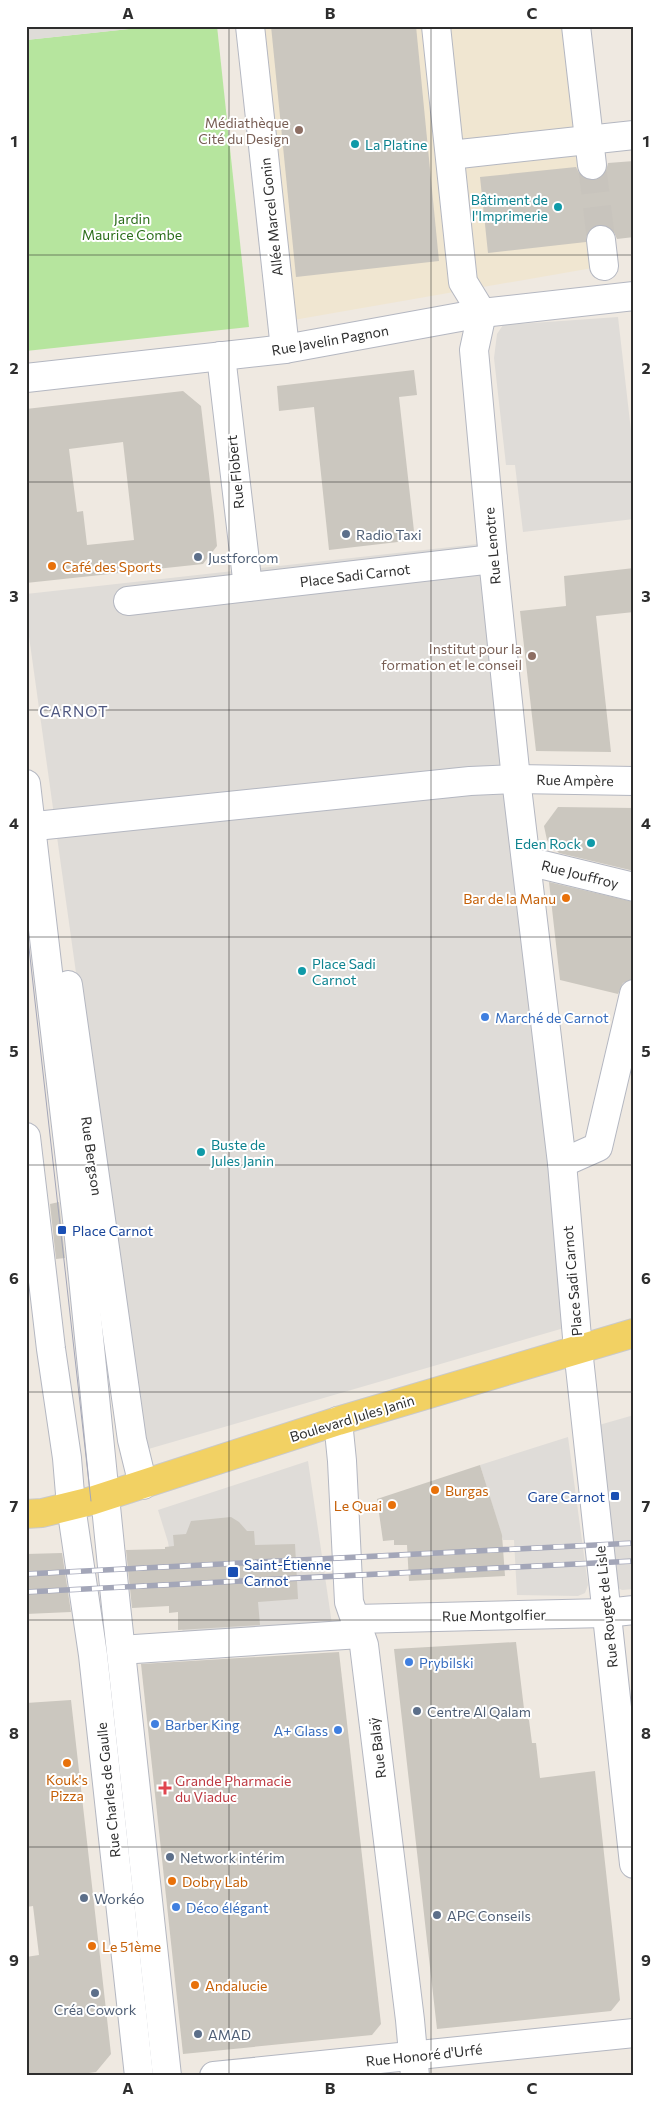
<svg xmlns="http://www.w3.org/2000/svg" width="660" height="2102" viewBox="0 0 660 2102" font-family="Commissioner,sans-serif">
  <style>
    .education { fill: #f0e6d1 }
    .green { fill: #b6e59e }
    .plaza { fill: #dfdcd8 }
    .building { fill: #cbc7bf; fill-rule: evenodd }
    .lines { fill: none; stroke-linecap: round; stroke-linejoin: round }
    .minor-tunnel { stroke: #c8c4bd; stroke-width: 28; stroke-dasharray: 28 14; stroke-linecap: butt }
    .minor-casing { stroke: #b4b7c1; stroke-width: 30 }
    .major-casing { stroke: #c9c9c9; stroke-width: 30 }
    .minor { stroke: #fff; stroke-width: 28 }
    .major { stroke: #f2d163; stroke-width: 28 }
    .tram { stroke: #a3a6b8; stroke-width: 1 }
    .rail-casing { stroke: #a3a6b8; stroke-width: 5.5 }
    .rail { stroke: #fff; stroke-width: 4; stroke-dasharray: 11; stroke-linecap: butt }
    .grid { fill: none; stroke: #2e2e2e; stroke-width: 1; stroke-opacity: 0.55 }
    .education-dot { fill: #8d6e63; stroke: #fff; stroke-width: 2 }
    .culture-dot { fill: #0f9aa8; stroke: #fff; stroke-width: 2 }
    .service-dot { fill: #5c6f8a; stroke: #fff; stroke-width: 2 }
    .food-dot { fill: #e8710a; stroke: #fff; stroke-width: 2 }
    .shop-dot { fill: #3f7fe0; stroke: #fff; stroke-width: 2 }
    .transit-dot { fill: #1a4fb4; stroke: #fff; stroke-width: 2 }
    .health-dot { fill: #e0444e; stroke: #fff; stroke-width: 2 }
    .labels { text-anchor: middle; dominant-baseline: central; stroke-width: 4; stroke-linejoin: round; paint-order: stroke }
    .education-label { font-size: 14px; fill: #785e54; stroke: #fff; text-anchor: end }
    .culture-label { font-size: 14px; fill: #0d838f; stroke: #fff; text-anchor: start }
    .street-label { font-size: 14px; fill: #2e2e2e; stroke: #fff }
    .park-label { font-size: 14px; fill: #2c6e1b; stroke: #fff }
    .service-label { font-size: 14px; fill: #4e5e75; stroke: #fff; text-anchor: start }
    .food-label { font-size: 14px; fill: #c56008; stroke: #fff; text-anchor: start }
    .shop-label { font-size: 14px; fill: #366cbe; stroke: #fff; text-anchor: start }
    .transit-label { font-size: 14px; fill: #164399; stroke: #fff; text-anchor: start }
    .health-label { font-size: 14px; fill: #be3a42; stroke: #fff; text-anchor: start }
    .neighbourhood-label { font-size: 15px; letter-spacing: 1px; fill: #4d5680; stroke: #fff }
    .neatline { fill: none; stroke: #2e2e2e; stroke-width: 2 }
    .grid-label { font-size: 16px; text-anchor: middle; font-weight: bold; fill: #2e2e2e }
  </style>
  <rect width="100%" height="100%" fill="#efe9e1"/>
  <polygon class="education" points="250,26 576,26 604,266 282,322"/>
  <polygon class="green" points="157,26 217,26 249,327 26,351 26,40"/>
  <g class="plaza">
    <polygon points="26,26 157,26 26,40"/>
    <polygon points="618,317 634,457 634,519 523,532 515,465 506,465 494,358 497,334 503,325"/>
    <polygon points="478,544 571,1326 145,1450 142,1445 26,615 26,594"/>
    <polygon points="634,1415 634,1589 622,1590 618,1588 599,1425"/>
    <polygon points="568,1437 588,1585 585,1593 578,1596 517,1595 514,1540 503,1540 480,1465"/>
    <polygon points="308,1461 333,1631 184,1640 168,1542 158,1510"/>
  </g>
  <g class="building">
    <polygon points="271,26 416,26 439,261 296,277"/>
    <polygon points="634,161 634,237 617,239 613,230 607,226 600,224 591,228 587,234 586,242 488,253 480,177 576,167 580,175 585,179 593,181 602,177 606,171 608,163"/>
    <polygon points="414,370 417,395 399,397 415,540 329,550 314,407 279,411 277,386"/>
    <path d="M183,391L201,406L214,516L217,546L203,564L26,583V409ZM123,442L134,540L87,545L83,511L77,512L69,449Z"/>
    <polygon points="634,568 634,612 596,616 611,752 536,751 520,611 566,606 564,576"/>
    <polygon points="558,807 634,808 634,871 559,853 547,840 544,826"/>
    <polygon points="549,882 634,902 634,979 623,983 618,994 560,980"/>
    <polygon points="59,1202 65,1258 56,1259 50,1204"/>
    <polygon points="480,1465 502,1535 505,1576 409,1581 407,1545 394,1545 394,1540 383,1541 377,1499"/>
    <polygon points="231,1517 239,1522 247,1531 254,1531 255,1545 295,1544 298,1599 258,1602 260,1625 178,1630 178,1612 169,1613 169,1606 132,1608 126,1550 165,1549 165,1547 174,1546 173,1535 186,1534 191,1521"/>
    <polygon points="62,1553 71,1612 26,1614 26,1554"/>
    <polygon points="516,1642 525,1717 529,1720 532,1743 536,1743 540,1778 595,1771 620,2000 611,2011 437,2029 394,1649"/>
    <polygon points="339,1652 381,2024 372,2035 183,2054 141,1664"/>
    <polygon points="71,1700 111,2054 96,2072 67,2076 26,2076 26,1957 39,1955 33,1906 26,1907 26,1703"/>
  </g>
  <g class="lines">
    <polyline class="minor-tunnel" points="592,165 601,240"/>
    <defs>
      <g id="minor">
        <polyline points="250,26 285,349"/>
        <polyline points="436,26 463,282 482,313"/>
        <polyline points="576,26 592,165"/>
        <polyline points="450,155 634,135"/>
        <polyline points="601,240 604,266"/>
        <polyline points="482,313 474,350 493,559 516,779 562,1163 578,1349 634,1864"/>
        <polyline points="221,356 248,587"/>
        <polyline points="26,378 285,349 482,313 634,296"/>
        <polyline points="128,601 493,559"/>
        <polyline points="26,784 78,1228 116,1606 167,2076"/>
        <polyline points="26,827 470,781 516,779 634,781"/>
        <polyline points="527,861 634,887"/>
        <polyline points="68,985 132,1440 143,1485"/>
        <polyline points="26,1137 51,1349 67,1458 71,1506 93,1655 139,2076"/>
        <polyline points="562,1163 598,1147 634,994"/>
        <polyline points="338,1421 342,1461 349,1602 364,1645 410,2020 415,2076"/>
        <polyline points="355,1619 606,1613 634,1610"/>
        <polyline points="135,1649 360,1634"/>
        <polyline points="214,2076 634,2033"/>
      </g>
      <polyline id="major" points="26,1514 42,1513 91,1501 338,1421 634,1333"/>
    </defs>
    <use href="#minor" class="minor-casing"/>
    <use href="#major" class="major-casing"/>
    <use href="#minor" class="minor"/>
    <use href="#major" class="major"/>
    <polyline class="tram" points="26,921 91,1501"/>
    <defs>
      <g id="rail">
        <polyline points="26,1574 634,1543"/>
        <polyline points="26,1592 634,1561"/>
      </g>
    </defs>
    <use href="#rail" class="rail-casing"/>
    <use href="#rail" class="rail"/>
  </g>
  <path class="grid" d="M229,26V2076M431,26V2076M26,255H634M26,482H634M26,710H634M26,937H634M26,1165H634M26,1392H634M26,1620H634M26,1847H634"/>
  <g class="education-dot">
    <circle cx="299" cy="130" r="5"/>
    <circle cx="532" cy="656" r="5"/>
  </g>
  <g class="culture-dot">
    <circle cx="355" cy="144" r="5"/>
    <circle cx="558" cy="207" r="5"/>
    <circle cx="591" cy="843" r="5"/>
    <circle cx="302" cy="971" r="5"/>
    <circle cx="201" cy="1152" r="5"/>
  </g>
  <g class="service-dot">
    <circle cx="346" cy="534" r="5"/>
    <circle cx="198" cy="557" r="5"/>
    <circle cx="417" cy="1711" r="5"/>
    <circle cx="170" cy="1857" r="5"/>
    <circle cx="84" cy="1898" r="5"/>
    <circle cx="437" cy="1915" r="5"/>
    <circle cx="95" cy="1993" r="5"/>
    <circle cx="198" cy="2034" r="5"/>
  </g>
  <g class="food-dot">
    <circle cx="52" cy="566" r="5"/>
    <circle cx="566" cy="898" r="5"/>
    <circle cx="435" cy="1490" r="5"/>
    <circle cx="392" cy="1505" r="5"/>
    <circle cx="67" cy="1763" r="5"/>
    <circle cx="172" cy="1881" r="5"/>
    <circle cx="92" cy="1946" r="5"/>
    <circle cx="195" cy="1985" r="5"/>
  </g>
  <g class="shop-dot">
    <circle cx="485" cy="1017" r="5"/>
    <circle cx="409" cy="1662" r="5"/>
    <circle cx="155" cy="1724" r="5"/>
    <circle cx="338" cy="1730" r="5"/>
    <circle cx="176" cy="1907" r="5"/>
  </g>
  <g class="transit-dot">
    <rect x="57" y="1225" width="10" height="10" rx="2.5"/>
    <rect x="610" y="1491" width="10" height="10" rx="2.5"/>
    <rect x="227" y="1566" width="12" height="12" rx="2.5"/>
  </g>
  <path class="health-dot" d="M162.5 1780.5h5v5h5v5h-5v5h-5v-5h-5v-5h5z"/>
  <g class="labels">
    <g class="education-label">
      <text x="289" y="122">Médiathèque<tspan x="289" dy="16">Cité du Design</tspan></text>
      <text x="522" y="648">Institut pour la<tspan x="522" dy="16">formation et le conseil</tspan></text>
    </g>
    <g class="culture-label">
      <text x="365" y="144">La Platine</text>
      <text x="548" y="199" text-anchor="end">Bâtiment de<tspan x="548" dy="16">l'Imprimerie</tspan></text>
      <text x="581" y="843" text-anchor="end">Eden Rock</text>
      <text x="312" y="963">Place Sadi<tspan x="312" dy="16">Carnot</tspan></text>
      <text x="211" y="1144">Buste de<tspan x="211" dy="16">Jules Janin</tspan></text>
    </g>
    <g class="street-label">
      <text transform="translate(271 217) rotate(-96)">Allée Marcel Gonin</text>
      <text transform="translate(330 340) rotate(-10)">Rue Javelin Pagnon</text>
      <text transform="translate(235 472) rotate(-96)">Rue Flobert</text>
      <text transform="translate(492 546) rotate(-95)">Rue Lenotre</text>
      <text transform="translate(355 575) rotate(-7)">Place Sadi Carnot</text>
      <text transform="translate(575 780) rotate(1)">Rue Ampère</text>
      <text transform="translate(580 874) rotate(14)">Rue Jouffroy</text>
      <text transform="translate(92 1156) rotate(82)">Rue Bergson</text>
      <text transform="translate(572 1281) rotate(-95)">Place Sadi Carnot</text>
      <text transform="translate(352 1418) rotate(-17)">Boulevard Jules Janin</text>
      <text transform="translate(606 1607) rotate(-96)">Rue Rouget de Lisle</text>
      <text transform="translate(494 1615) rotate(-1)">Rue Montgolfier</text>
      <text transform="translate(377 1748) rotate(-97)">Rue Balaÿ</text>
      <text transform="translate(108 1790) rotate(-96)">Rue Charles de Gaulle</text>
      <text transform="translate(424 2055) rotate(-6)">Rue Honoré d'Urfé</text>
    </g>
    <g class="park-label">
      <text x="132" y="218">Jardin<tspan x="132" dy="16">Maurice Combe</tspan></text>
    </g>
    <g class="service-label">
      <text x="356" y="534">Radio Taxi</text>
      <text x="208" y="557">Justforcom</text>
      <text x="427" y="1711">Centre Al Qalam</text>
      <text x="180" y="1857">Network intérim</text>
      <text x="94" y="1898">Workéo</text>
      <text x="447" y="1915">APC Conseils</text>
      <text x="95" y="2009" text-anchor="middle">Créa Cowork</text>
      <text x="208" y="2034">AMAD</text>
    </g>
    <g class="food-label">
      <text x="62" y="566">Café des Sports</text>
      <text x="556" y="898" text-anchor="end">Bar de la Manu</text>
      <text x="445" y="1490">Burgas</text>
      <text x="382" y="1505" text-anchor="end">Le Quai</text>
      <text x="67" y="1779" text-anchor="middle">Kouk's<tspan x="67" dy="16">Pizza</tspan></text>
      <text x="182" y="1881">Dobry Lab</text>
      <text x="102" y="1946">Le 51ème</text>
      <text x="205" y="1985">Andalucie</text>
    </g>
    <g class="shop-label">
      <text x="495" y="1017">Marché de Carnot</text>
      <text x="419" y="1662">Prybilski</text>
      <text x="165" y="1724">Barber King</text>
      <text x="328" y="1730" text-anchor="end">A+ Glass</text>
      <text x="186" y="1907">Déco élégant</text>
    </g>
    <g class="transit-label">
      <text x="72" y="1230">Place Carnot</text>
      <text x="605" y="1496" text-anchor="end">Gare Carnot</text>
      <text x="244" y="1564">Saint-Étienne<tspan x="244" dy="16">Carnot</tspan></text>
    </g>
    <g class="health-label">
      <text x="175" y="1780">Grande Pharmacie<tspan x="175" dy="16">du Viaduc</tspan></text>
    </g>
    <g class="neighbourhood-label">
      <text x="74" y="711">CARNOT</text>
    </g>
  </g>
  <rect width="660" height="2102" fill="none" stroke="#ffffff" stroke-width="55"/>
  <rect x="28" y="28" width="604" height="2046" class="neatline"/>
  <g class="grid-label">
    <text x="128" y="19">A</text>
    <text x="330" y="19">B</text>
    <text x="532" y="19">C</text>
    <text x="14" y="147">1</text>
    <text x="646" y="147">1</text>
    <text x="14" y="374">2</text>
    <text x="646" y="374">2</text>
    <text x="14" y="602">3</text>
    <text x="646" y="602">3</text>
    <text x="14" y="829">4</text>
    <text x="646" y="829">4</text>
    <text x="14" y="1057">5</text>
    <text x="646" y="1057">5</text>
    <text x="14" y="1284">6</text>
    <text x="646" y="1284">6</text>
    <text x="14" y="1512">7</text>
    <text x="646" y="1512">7</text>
    <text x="14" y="1739">8</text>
    <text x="646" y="1739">8</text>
    <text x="14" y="1966">9</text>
    <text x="646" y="1966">9</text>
    <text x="128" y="2094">A</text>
    <text x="330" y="2094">B</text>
    <text x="532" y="2094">C</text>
  </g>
</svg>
